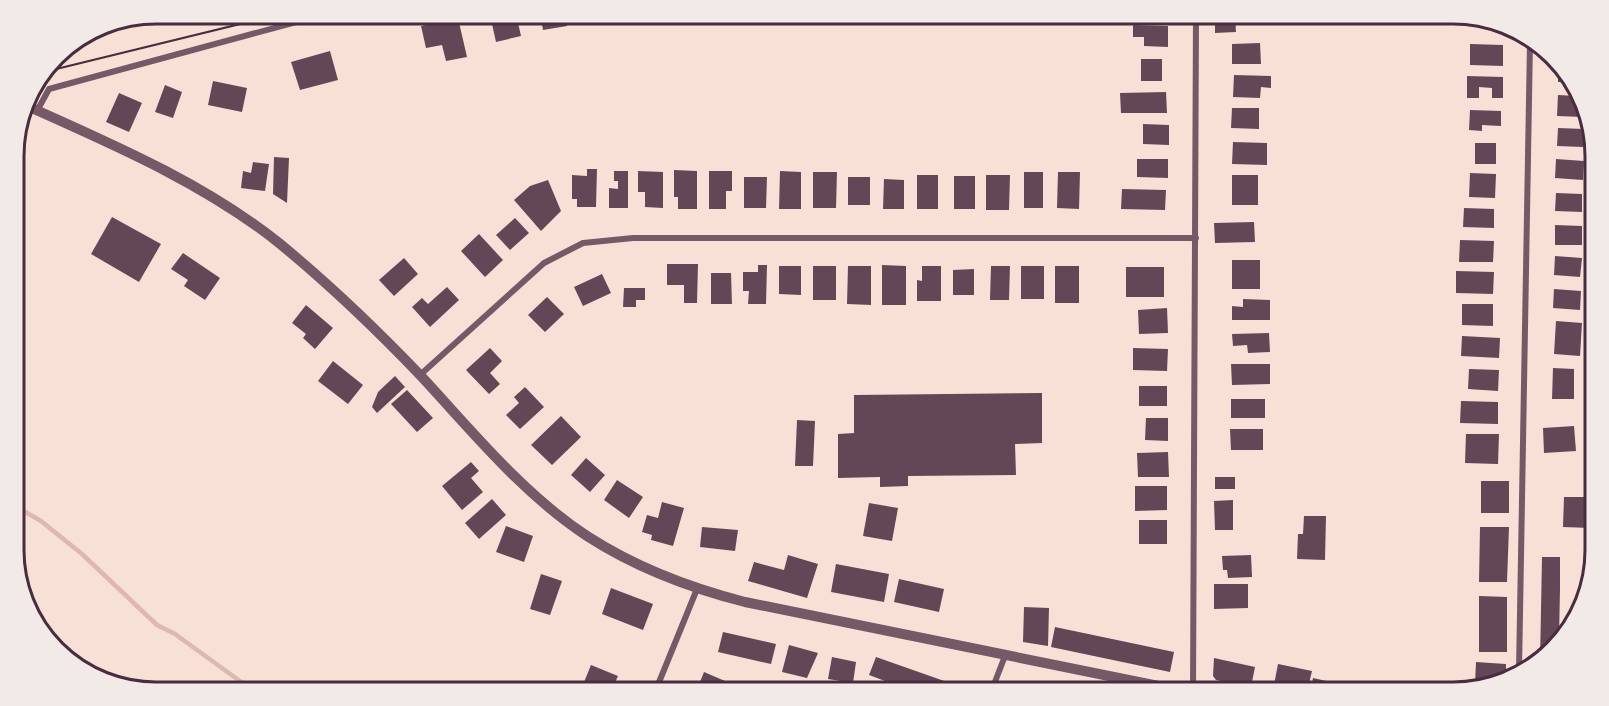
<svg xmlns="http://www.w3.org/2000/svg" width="1609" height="706" viewBox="0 0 1609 706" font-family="'IBM Plex Sans',sans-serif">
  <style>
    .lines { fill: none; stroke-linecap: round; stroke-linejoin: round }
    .stream { stroke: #dcb8b0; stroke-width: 4.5 }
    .building { fill: #644757 }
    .path { stroke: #4a2c40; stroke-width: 2 }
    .minor { stroke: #755966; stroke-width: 6 }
    .tertiary { stroke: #755966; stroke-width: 10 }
    .rim { fill: none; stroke: #4a2c40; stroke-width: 3 }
  </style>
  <rect width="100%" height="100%" fill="#f7e1d7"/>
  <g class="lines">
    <polyline class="stream" points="15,506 41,521 82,554 157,625 175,634 255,692"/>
  </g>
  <g class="building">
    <polygon points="499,14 516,14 521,36 496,42 490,15"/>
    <polygon points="540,14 565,14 567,26 543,30"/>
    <polygon points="683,14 696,14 697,17 683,18"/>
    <polygon points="1215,14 1235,14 1236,32 1215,33"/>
    <polygon points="132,18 134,25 92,37 91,31 102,24"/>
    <polygon points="458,18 467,57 446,61 442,45 426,48 421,26"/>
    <polygon points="1133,25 1168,26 1168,47 1144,46 1144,37 1133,37"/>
    <polygon points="1260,43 1261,64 1232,64 1232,44"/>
    <polygon points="1470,44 1503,45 1503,66 1470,65"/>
    <polygon points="330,51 338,80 300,90 291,62"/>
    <rect x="1141" y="59" width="21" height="22"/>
    <polygon points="1558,63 1566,69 1571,82 1558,82"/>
    <polygon points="1234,75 1271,76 1271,88 1261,87 1260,98 1233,97"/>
    <polygon points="1467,76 1503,77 1503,98 1492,98 1492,88 1479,87 1479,98 1467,98"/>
    <polygon points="213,81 247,88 242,112 208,105"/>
    <polygon points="165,85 182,92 173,118 155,112"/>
    <polygon points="1166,92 1167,113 1121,113 1120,93"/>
    <polygon points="119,93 142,103 129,132 106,122"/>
    <polygon points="1558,95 1577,96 1583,117 1557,116"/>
    <polygon points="1232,108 1259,108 1259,129 1231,128"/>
    <polygon points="1470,110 1501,111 1501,126 1482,125 1482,131 1469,130"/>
    <polygon points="1143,124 1169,125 1169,145 1143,144"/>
    <polygon points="1558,128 1584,129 1583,147 1557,146"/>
    <polygon points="1233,142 1267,143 1267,165 1232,164"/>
    <rect x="1475" y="143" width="21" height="21"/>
    <polygon points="274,157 289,158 287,203 273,194"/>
    <polygon points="1137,159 1168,159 1168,178 1137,177"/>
    <polygon points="1556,159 1584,161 1583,180 1555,178"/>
    <polygon points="14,161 24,165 17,180 22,182 14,201"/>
    <polygon points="253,162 269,164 265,191 241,188 243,171 251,173"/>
    <polygon points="587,169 597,169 596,207 577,207 577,199 572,199 572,175 587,176"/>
    <polygon points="674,170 697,171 697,209 678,209 678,197 674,197"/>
    <polygon points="614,171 628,171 628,208 609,208 609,188 618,189 618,181 614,181"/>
    <polygon points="638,171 663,172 663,208 645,207 645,192 638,192"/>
    <polygon points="709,171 732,171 732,191 726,191 726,209 709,209"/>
    <polygon points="780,171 801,172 801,209 779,209"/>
    <polygon points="813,172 837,172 836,208 813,208"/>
    <rect x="1024" y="172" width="19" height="36"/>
    <polygon points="1058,172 1080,172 1079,209 1057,208"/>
    <polygon points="1470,173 1496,174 1495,198 1469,197"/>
    <rect x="917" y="175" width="21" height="34"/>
    <polygon points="986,175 1010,175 1009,210 986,210"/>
    <rect x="1232" y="175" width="26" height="30"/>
    <rect x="954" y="176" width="21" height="33"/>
    <polygon points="744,177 767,177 766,208 744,208"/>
    <rect x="848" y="177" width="22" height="28"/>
    <polygon points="884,179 904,180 904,209 883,209"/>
    <polygon points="548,180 561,211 541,231 514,200 530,186"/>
    <polygon points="1122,189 1166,190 1165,210 1121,209"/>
    <polygon points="1556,193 1582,194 1582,212 1555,211"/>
    <polygon points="1464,208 1494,209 1494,228 1463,227"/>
    <polygon points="112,217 161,244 139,282 91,254"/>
    <polygon points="515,218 529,233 510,250 496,235"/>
    <polygon points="1254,222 1255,242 1215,243 1214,223"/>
    <polygon points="1555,225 1582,226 1582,245 1555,245"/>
    <polygon points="479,234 503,260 485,277 461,251"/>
    <polygon points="1460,240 1494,241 1493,262 1459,262"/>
    <polygon points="183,253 220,278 205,300 184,286 188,280 171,269"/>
    <polygon points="1555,256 1582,258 1580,277 1554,275"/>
    <polygon points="404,258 418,274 394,296 379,280"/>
    <rect x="1232" y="260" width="28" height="29"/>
    <polygon points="667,264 698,264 697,303 684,303 684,285 667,285"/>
    <polygon points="758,265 767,265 766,304 748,304 749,291 743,291 743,272 758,272"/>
    <polygon points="882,265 906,266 906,305 882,305"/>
    <polygon points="779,266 801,266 801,295 779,294"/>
    <rect x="813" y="266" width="23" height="34"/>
    <polygon points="848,266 871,266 871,305 847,304"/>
    <polygon points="922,266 941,266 941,301 917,301 917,280 922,281"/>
    <polygon points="991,266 1010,266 1009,300 990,300"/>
    <rect x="1021" y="266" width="23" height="33"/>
    <rect x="1055" y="266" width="24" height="37"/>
    <rect x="1126" y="267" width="38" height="30"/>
    <polygon points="974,269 974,295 953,295 953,270"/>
    <polygon points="1456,271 1494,272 1493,294 1456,293"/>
    <polygon points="711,273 731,273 732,304 711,304"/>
    <polygon points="602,274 611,293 583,306 574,287"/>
    <polygon points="447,287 459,300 430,327 412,307 422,298 428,304"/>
    <polygon points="624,288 645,288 645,300 636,300 636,307 623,307"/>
    <polygon points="1554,289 1581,291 1580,310 1553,308"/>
    <polygon points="547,297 564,314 545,332 528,315"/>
    <polygon points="1243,299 1270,300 1270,320 1232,320 1232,306 1243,307"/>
    <polygon points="1462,304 1493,304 1493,326 1462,325"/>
    <polygon points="306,305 333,328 315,349 303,338 306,334 292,323"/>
    <polygon points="1167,308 1168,333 1139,334 1138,310"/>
    <polygon points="1556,321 1582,323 1580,356 1554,354"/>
    <polygon points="1269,333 1270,352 1248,353 1247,345 1233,346 1232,334"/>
    <polygon points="1462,336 1500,338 1499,358 1461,356"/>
    <polygon points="490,348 502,361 490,373 500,384 489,394 466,370"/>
    <polygon points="1133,348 1168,349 1167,371 1133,370"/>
    <polygon points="333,361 363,385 348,404 318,381"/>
    <polygon points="1231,364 1270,364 1270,384 1232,385"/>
    <polygon points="1553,368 1574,369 1574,399 1552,399"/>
    <polygon points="1469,369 1499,370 1498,391 1468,389"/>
    <polygon points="395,376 405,387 377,413 372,407 378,392"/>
    <rect x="1139" y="386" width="28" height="20"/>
    <polygon points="525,387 544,407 520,429 506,415 519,403 514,397"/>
    <polygon points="407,390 433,418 417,432 391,404"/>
    <polygon points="1042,393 1042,443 1015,444 1016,475 908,476 908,486 880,487 880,477 838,478 838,434 854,433 854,395"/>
    <rect x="1231" y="399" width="34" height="19"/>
    <polygon points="1461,401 1498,402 1498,424 1460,423"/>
    <polygon points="561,416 581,437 552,465 531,445"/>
    <polygon points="1146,418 1168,418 1168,441 1145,440"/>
    <polygon points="797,420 815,421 813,466 795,466"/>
    <polygon points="1574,426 1576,451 1544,453 1543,428"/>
    <polygon points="1230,429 1263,429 1263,450 1231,450"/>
    <polygon points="1466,434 1499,434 1498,464 1465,463"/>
    <polygon points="1168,452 1169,477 1138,477 1137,453"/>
    <polygon points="586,458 605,475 590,492 571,475"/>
    <polygon points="471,462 479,471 471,478 483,492 462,510 442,486"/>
    <rect x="1215" y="477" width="20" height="12"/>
    <polygon points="617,480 643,497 629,518 604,500"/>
    <rect x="1481" y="481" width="28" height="32"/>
    <polygon points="1135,486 1167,486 1167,510 1135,511"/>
    <polygon points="1564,497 1592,497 1591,528 1563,527"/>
    <polygon points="492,499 506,515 479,539 465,523"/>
    <polygon points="1233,500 1233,530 1215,530 1214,501"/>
    <polygon points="662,502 684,508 673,546 651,540 652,535 642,532 647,515 658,518"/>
    <polygon points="869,503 898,508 892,541 863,536"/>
    <polygon points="1304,516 1326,516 1325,560 1297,559 1298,534 1303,534"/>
    <rect x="1139" y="520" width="28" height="24"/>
    <polygon points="506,526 533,536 524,562 496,552"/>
    <polygon points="702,527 738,530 735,551 700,547"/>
    <polygon points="1480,527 1509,527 1507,582 1479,582"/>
    <polygon points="788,555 818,564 807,598 748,581 754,562 784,570"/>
    <polygon points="1251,555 1252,577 1228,578 1227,570 1223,570 1222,556"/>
    <polygon points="1542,557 1560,557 1560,589 1559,638 1540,662"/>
    <polygon points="836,564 889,574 884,602 831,592"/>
    <polygon points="541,574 562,581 550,615 530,609"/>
    <polygon points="899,579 944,589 939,612 894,602"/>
    <polygon points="1214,584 1248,584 1248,608 1214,609"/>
    <polygon points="611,588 653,604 643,630 602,614"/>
    <polygon points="1479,596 1507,597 1507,652 1479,652"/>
    <polygon points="1024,607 1049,608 1048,646 1023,642"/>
    <polygon points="1055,627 1174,652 1170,672 1051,647"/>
    <polygon points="723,632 776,644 771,664 718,652"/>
    <polygon points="789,645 818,653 807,678 782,672"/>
    <polygon points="832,657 856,662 853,683 828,679"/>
    <polygon points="876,657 967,689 966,692 899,692 901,687 869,675"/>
    <polygon points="1214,658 1255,667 1251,687 1216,680 1213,676"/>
    <polygon points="1476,662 1506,664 1506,676 1483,684 1475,684"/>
    <polygon points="1278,664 1312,671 1307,692 1273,690"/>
    <polygon points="591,665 618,676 611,692 580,692"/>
    <polygon points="704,672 739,687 736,692 696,692"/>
    <polygon points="1313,678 1371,691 1371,692 1310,692"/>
    <polygon points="1395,687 1408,690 1407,692 1394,692"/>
  </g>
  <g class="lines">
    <polyline class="path" points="44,72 281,14"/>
    <g class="minor">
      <polyline points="37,111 49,89 326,14"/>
      <polyline points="420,375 544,263 583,243 633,238 1196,238"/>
      <polyline points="1519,671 1530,42"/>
      <polyline points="655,692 697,589"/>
      <polyline points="991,692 1005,656"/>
      <polyline points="1193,692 1196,14"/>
    </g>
    <path class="tertiary" d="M25,105C112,144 204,183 279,243C329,284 377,330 421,376C473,432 523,494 587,536C635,567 690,588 745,602L1188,692"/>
  </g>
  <path d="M0 0H1609V706H0ZM156 24H1453A132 132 0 0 1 1585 156V550A132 132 0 0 1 1453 682H156A132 132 0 0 1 24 550V156A132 132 0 0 1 156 24Z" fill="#f1eae7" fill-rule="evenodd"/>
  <path class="rim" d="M156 24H1453A132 132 0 0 1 1585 156V550A132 132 0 0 1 1453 682H156A132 132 0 0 1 24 550V156A132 132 0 0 1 156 24Z"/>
</svg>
